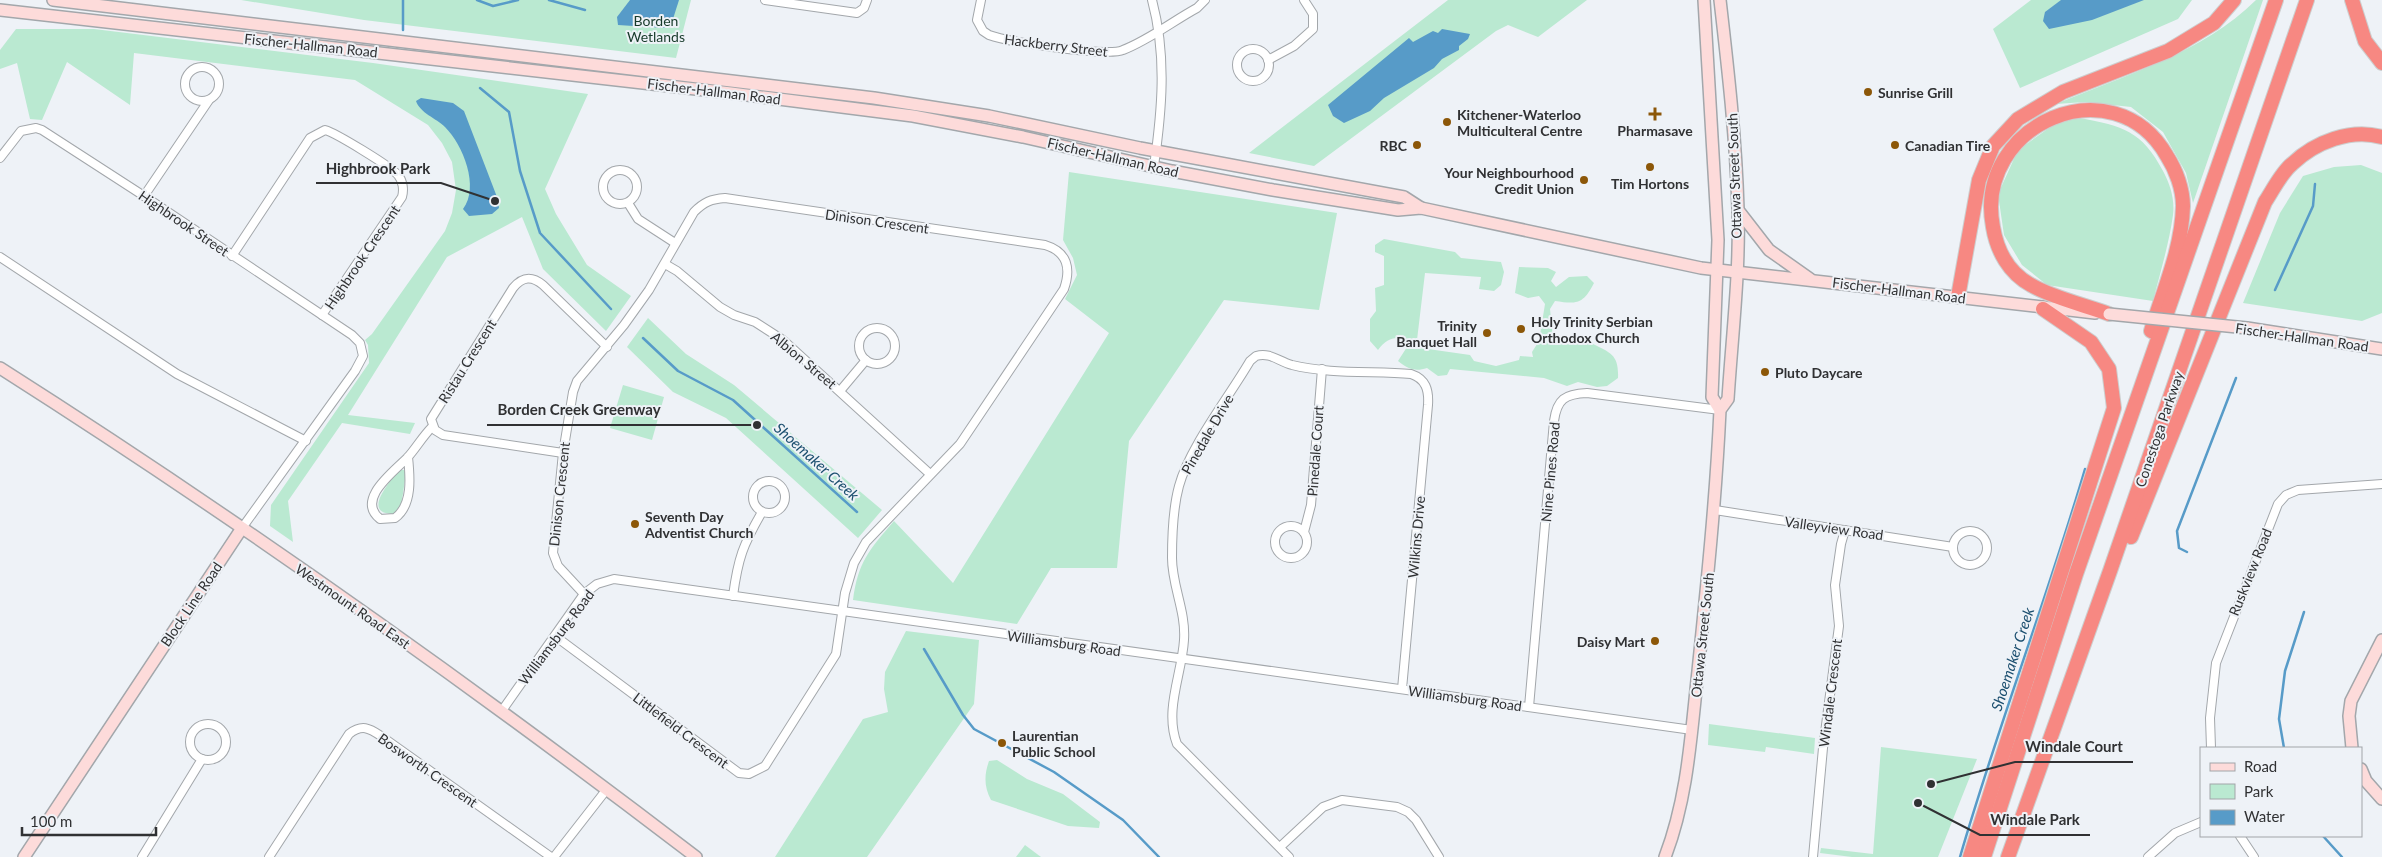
<svg xmlns="http://www.w3.org/2000/svg" width="2382" height="857" viewBox="0 0 2382 857" font-family="Lato,sans-serif">
  <style>
    .green { fill: #bae9d1 }
    .water { fill: #579bc8 }
    .lines { fill: none; stroke-linecap: round; stroke-linejoin: round }
    .stream { stroke: #579bc8; stroke-width: 2.5 }
    .street-casing { stroke: #a3a7ab; stroke-width: 10 }
    .secondary-casing { stroke: #a3a7ab; stroke-width: 14 }
    .highway-casing { stroke: #cdcece; stroke-width: 16 }
    .street { stroke: #fff; stroke-width: 8 }
    .secondary { stroke: #fddbda; stroke-width: 11 }
    .highway { stroke: #f78882; stroke-width: 14 }
    .secondary-bridge-casing { stroke: #a3a7ab; stroke-width: 14; stroke-linecap: butt }
    .secondary-bridge { stroke: #fddbda; stroke-width: 11 }
    .poi-dot { fill: #8c5708; stroke: #eef2f7; stroke-width: 2 }
    .labels { text-anchor: middle; dominant-baseline: central; stroke-width: 4; stroke-linejoin: round; paint-order: stroke }
    .park-label { font-size: 14px; fill: #173a2a; stroke: #eef2f7 }
    .street-label { font-size: 14px; fill: #303133; stroke: #eef2f7 }
    .poi-label { font-size: 14px; font-weight: bold; fill: #303133; stroke: #eef2f7; text-anchor: start }
    .water-label { font-size: 15px; font-style: italic; fill: #1c4f6f; stroke: #eef2f7 }
    .leader { fill: none; stroke: #303133; stroke-width: 2 }
    .callout-dot { fill: #303133; stroke: #eef2f7; stroke-width: 2 }
    .callout-label { font-size: 15px; text-anchor: middle; font-weight: bold; fill: #303133; stroke: #eef2f7; stroke-width: 4; stroke-linejoin: round; paint-order: stroke }
  </style>
  <rect width="100%" height="100%" fill="#eef2f7"/>
  <g class="green">
    <polygon points="241,0 691,0 676,58 364,20"/>
    <polygon points="1448,0 1587,0 1538,37 1508,25 1496,31 1314,166 1249,153"/>
    <polygon points="2031,0 2192,0 2178,19 2020,88 1993,29"/>
    <path d="M2256,0H2263L2193,203L2186,173L2163,132L2131,107L2085,102L2056,104C2125,75 2203,53 2256,0Z"/>
    <polygon points="16,29 94,29 373,63 588,94 545,189 556,214 587,265 631,296 606,331 543,269 522,217 447,257 348,415 415,423 410,434 342,423 288,501 293,542 270,526 271,505 369,363 368,345 365,340 372,334 445,231 452,213 456,190 452,162 442,143 428,125 355,80 134,53 130,105 67,62 42,120 30,119 17,63 0,69 0,50"/>
    <path d="M2080,118C2123,126 2142,131 2163,171C2170,184 2175,199 2173,215C2169,244 2160,273 2153,301L2047,285L2022,265L2004,235L1998,194L2018,150L2059,121Z"/>
    <polygon points="2361,165 2382,173 2382,313 2362,321 2243,303 2280,213 2303,176 2334,167"/>
    <path d="M1069,172L1337,213L1319,310L1224,300L1129,441L1117,568H1051L1017,624L853,600C858,562 869,550 894,521L953,583L1109,333L1065,299L1077,275L1073,258L1063,240Z"/>
    <path d="M1384,239L1455,252L1461,258L1501,262L1504,272L1501,285L1494,291L1479,289L1481,277L1425,273L1417,340L1428,349L1470,355L1474,361L1496,366L1519,360L1520,356L1533,357L1532,352L1539,341L1545,304L1539,296L1528,298L1515,293L1519,267L1548,268L1556,272L1551,281L1556,287L1569,277L1587,276L1594,283C1583,305 1576,304 1555,301L1550,309L1553,338L1570,345L1575,338C1583,337 1587,340 1593,344C1611,353 1619,355 1618,378L1607,386L1597,387L1578,382L1567,386L1544,378L1450,369L1447,375L1438,376L1427,368C1415,372 1408,369 1398,361L1407,347L1403,338C1391,337 1385,341 1378,350L1370,341V319L1376,311L1375,288L1384,285V256L1375,252V245Z"/>
    <polygon points="648,318 686,354 734,385 882,510 858,538 726,418 673,392 627,347"/>
    <polygon points="623,385 664,397 652,440 610,428"/>
    <path d="M398,470H404L406,473L401,507L396,514C360,515 389,484 398,470Z"/>
    <polygon points="906,631 979,640 974,704 867,857 775,857 863,719 888,712 884,689 885,672"/>
    <polygon points="1709,724 1815,738 1814,754 1766,747 1765,752 1708,745"/>
    <polygon points="1881,747 1977,759 1938,857 1852,857 1820,853 1821,848 1873,854"/>
    <path d="M997,760L1027,779L1063,794L1100,822L1099,828L1068,826L991,800C984,787 984,775 989,761Z"/>
    <polygon points="1025,845 1041,857 1016,857"/>
  </g>
  <g class="water">
    <polygon points="630,0 679,0 672,22 664,28 618,25 617,17"/>
    <polygon points="2061,0 2144,0 2092,20 2049,29 2043,21 2045,12"/>
    <polygon points="1442,29 1470,34 1468,39 1459,46 1459,50 1442,59 1434,68 1384,98 1370,111 1344,123 1333,116 1328,105 1409,38 1413,42 1433,31 1438,33"/>
    <path d="M421,98L453,103L464,111L497,197L499,208L492,214L469,216L463,209C480,187 463,145 445,127C436,118 420,113 416,101Z"/>
  </g>
  <g class="lines">
    <g class="stream">
      <polyline points="477,0 493,6 518,0"/>
      <polyline points="549,0 585,10"/>
      <polyline points="403,30 403,0"/>
      <polyline points="480,88 509,112 520,171 540,233 611,309"/>
      <polyline points="2275,290 2313,206 2315,184"/>
      <polyline points="643,338 678,371 733,400 857,512"/>
      <polyline points="2187,552 2179,548 2177,531 2236,378"/>
      <polyline points="924,649 963,715 974,729 1054,772 1123,820 1159,857"/>
      <polyline points="2284,748 2279,719 2285,671 2304,612"/>
      <polyline points="2323,836 2342,857"/>
      <path d="M1960,857C1998,726 2047,599 2085,469"/>
    </g>
    <defs>
      <g id="street">
        <polyline points="765,0 857,13 864,8 867,0"/>
        <path d="M981,0L977,20L983,31L989,35C1008,42 1108,57 1123,50C1149,40 1173,21 1197,8L1205,0"/>
        <path d="M1152,0C1167,56 1162,110 1154,166"/>
        <circle cx="1253" cy="65" r="16"/>
        <polyline points="1268,60 1294,46 1313,29 1313,14 1304,0"/>
        <circle cx="202" cy="84" r="17"/>
        <polyline points="0,158 21,131 36,128 42,130 144,196 352,335 360,343 363,356 355,371 242,528"/>
        <circle cx="620" cy="187" r="17"/>
        <polyline points="144,196 209,100"/>
        <polyline points="628,203 638,219 675,243"/>
        <path d="M232,256L310,138L325,130C336,133 390,166 398,175C403,181 404,190 402,197L322,315"/>
        <polyline points="0,257 177,374 306,441"/>
        <polyline points="665,264 677,271 720,307 734,315 755,322 783,340 930,474"/>
        <circle cx="877" cy="346" r="18"/>
        <polyline points="840,391 866,360"/>
        <path d="M563,453L443,435L435,430L431,419L513,288C523,276 532,276 543,285L607,347"/>
        <path d="M408,457C410,476 413,505 395,518L380,519C355,499 395,471 408,457C416,448 423,436 432,427"/>
        <circle cx="769" cy="497" r="16"/>
        <polyline points="1715,510 1953,547"/>
        <circle cx="1291" cy="542" r="16"/>
        <circle cx="1970" cy="548" r="17"/>
        <polyline points="1304,532 1311,505 1322,369"/>
        <path d="M733,596C738,558 743,545 762,512"/>
        <path d="M555,636L739,773L749,774L765,766L836,654L845,593L854,563L866,542L960,444L1064,289C1071,269 1068,252 1045,245L725,198C711,199 704,202 694,212L649,290L624,325L577,381L573,392L563,453L553,553L558,566L584,594"/>
        <path d="M1529,707L1554,421C1557,399 1565,394 1587,393L1720,410"/>
        <polyline points="501,712 584,594 597,584 614,579 1692,730"/>
        <circle cx="208" cy="742" r="18"/>
        <polyline points="2211,748 2210,718 2216,663 2278,504 2286,495 2298,490 2382,484"/>
        <polyline points="2240,836 2254,857"/>
        <polyline points="1280,847 1323,807 1342,800 1397,807 1408,812 1416,820 1439,857"/>
        <polyline points="142,857 202,759"/>
        <path d="M269,857L349,734C362,724 369,728 381,736L551,857"/>
        <polyline points="554,857 607,789"/>
        <path d="M1289,857L1177,744C1164,710 1182,674 1184,640C1186,611 1172,586 1172,558C1172,535 1173,508 1179,486C1189,448 1229,397 1250,361L1256,356C1270,352 1278,361 1292,365C1328,374 1373,371 1411,374C1426,379 1429,390 1428,405L1402,689"/>
        <polyline points="1813,857 1823,748 1839,626 1835,585 1841,544 1845,530"/>
        <polyline points="2148,857 2175,833 2201,822"/>
      </g>
      <g id="secondary">
        <polyline points="53,0 874,98 989,116 1140,148 1404,197 1421,208"/>
        <polyline points="1704,0 1718,240 1712,397 1720,410"/>
        <polyline points="0,10 731,93 913,116 1023,137 1172,171 1273,190 1398,210 1421,208 1701,268 2095,313"/>
        <polyline points="1738,210 1769,250 1810,279"/>
        <polyline points="2247,328 2382,349"/>
        <path d="M0,368C239,520 471,685 696,857"/>
        <polyline points="2352,748 2349,716 2351,701 2382,640"/>
        <polyline points="2361,769 2366,781 2382,799"/>
        <polyline points="24,857 242,528"/>
        <path d="M1665,857C1688,797 1691,734 1698,671C1707,584 1716,497 1720,410L1728,399C1732,336 1740,272 1738,209C1736,139 1728,69 1720,0"/>
      </g>
      <g id="highway">
        <polyline points="2352,0 2365,41 2382,63"/>
        <polyline points="1958,297 1979,180 1993,146 2018,119 2063,92 2168,51 2214,23 2234,0"/>
        <path d="M2109,314C2085,305 2053,298 2031,285C2009,273 1997,251 1993,227C1973,124 2114,63 2167,156C2176,170 2183,189 2183,206C2182,249 2163,291 2151,331"/>
        <path d="M2131,537L2265,202C2273,190 2281,173 2292,164C2315,142 2351,128 2382,137"/>
        <polyline points="1970,857 2114,408 2109,369 2091,342 2043,309"/>
        <polyline points="1984,857 2076,574 2276,0"/>
        <polyline points="2008,857 2110,571 2307,0"/>
      </g>
    </defs>
    <use href="#street" class="street-casing"/>
    <use href="#secondary" class="secondary-casing"/>
    <use href="#highway" class="highway-casing"/>
    <use href="#street" class="street"/>
    <use href="#secondary" class="secondary"/>
    <use href="#highway" class="highway"/>
    <defs>
      <polyline id="secondary-bridge" points="2109,314 2247,328"/>
    </defs>
    <use href="#secondary-bridge" class="secondary-bridge-casing"/>
    <use href="#secondary-bridge" class="secondary-bridge"/>
  </g>
  <g class="poi-dot">
    <circle cx="1868" cy="92" r="5"/>
    <path d="M1652.5 106.5h5v5h5v5h-5v5h-5v-5h-5v-5h5z"/>
    <circle cx="1447" cy="122" r="5"/>
    <circle cx="1417" cy="145" r="5"/>
    <circle cx="1895" cy="145" r="5"/>
    <circle cx="1650" cy="167" r="5"/>
    <circle cx="1584" cy="180" r="5"/>
    <circle cx="1521" cy="329" r="5"/>
    <circle cx="1487" cy="333" r="5"/>
    <circle cx="1765" cy="372" r="5"/>
    <circle cx="635" cy="524" r="5"/>
    <circle cx="1655" cy="641" r="5"/>
    <circle cx="1002" cy="743" r="5"/>
  </g>
  <g class="labels">
    <g class="park-label">
      <text x="656" y="20">Borden<tspan x="656" dy="16">Wetlands</tspan></text>
    </g>
    <g class="street-label">
      <text transform="translate(311 45) rotate(6)">Fischer-Hallman Road</text>
      <text transform="translate(1056 45) rotate(7)">Hackberry Street</text>
      <text transform="translate(714 91) rotate(7)">Fischer-Hallman Road</text>
      <text transform="translate(1113 157) rotate(13)">Fischer-Hallman Road</text>
      <text transform="translate(1734 176) rotate(-92)">Ottawa Street South</text>
      <text transform="translate(877 221) rotate(8)">Dinison Crescent</text>
      <text transform="translate(184 223) rotate(34)">Highbrook Street</text>
      <text transform="translate(362 257) rotate(-56)">Highbrook Crescent</text>
      <text transform="translate(1899 290) rotate(7)">Fischer-Hallman Road</text>
      <text transform="translate(2302 337) rotate(8)">Fischer-Hallman Road</text>
      <text transform="translate(804 360) rotate(40)">Albion Street</text>
      <text transform="translate(467 361) rotate(-58)">Ristau Crescent</text>
      <text transform="translate(2159 429) rotate(-71)">Conestoga Parkway</text>
      <text transform="translate(1207 434) rotate(-60)">Pinedale Drive</text>
      <text transform="translate(1315 451) rotate(-86)">Pinedale Court</text>
      <text transform="translate(1550 472) rotate(-85)">Nine Pines Road</text>
      <text transform="translate(559 494) rotate(-84)">Dinison Crescent</text>
      <text transform="translate(1834 528) rotate(8)">Valleyview Road</text>
      <text transform="translate(1416 537) rotate(-85)">Wilkins Drive</text>
      <text transform="translate(2250 572) rotate(-68)">Ruskview Road</text>
      <text transform="translate(191 604) rotate(-56)">Block Line Road</text>
      <text transform="translate(353 606) rotate(35)">Westmount Road East</text>
      <text transform="translate(1702 635) rotate(-84)">Ottawa Street South</text>
      <text transform="translate(556 637) rotate(-53)">Williamsburg Road</text>
      <text transform="translate(1064 643) rotate(8)">Williamsburg Road</text>
      <text transform="translate(1830 693) rotate(-83)">Windale Crescent</text>
      <text transform="translate(1465 698) rotate(8)">Williamsburg Road</text>
      <text transform="translate(681 730) rotate(37)">Littlefield Crescent</text>
      <text transform="translate(428 770) rotate(35)">Bosworth Crescent</text>
    </g>
    <g class="poi-label">
      <text x="1878" y="92">Sunrise Grill</text>
      <text x="1457" y="114">Kitchener-Waterloo<tspan x="1457" dy="16">Multiculteral Centre</tspan></text>
      <text x="1655" y="130" text-anchor="middle">Pharmasave</text>
      <text x="1407" y="145" text-anchor="end">RBC</text>
      <text x="1905" y="145">Canadian Tire</text>
      <text x="1574" y="172" text-anchor="end">Your Neighbourhood<tspan x="1574" dy="16">Credit Union</tspan></text>
      <text x="1650" y="183" text-anchor="middle">Tim Hortons</text>
      <text x="1531" y="321">Holy Trinity Serbian<tspan x="1531" dy="16">Orthodox Church</tspan></text>
      <text x="1477" y="325" text-anchor="end">Trinity<tspan x="1477" dy="16">Banquet Hall</tspan></text>
      <text x="1775" y="372">Pluto Daycare</text>
      <text x="645" y="516">Seventh Day<tspan x="645" dy="16">Adventist Church</tspan></text>
      <text x="1645" y="641" text-anchor="end">Daisy Mart</text>
      <text x="1012" y="735">Laurentian<tspan x="1012" dy="16">Public School</tspan></text>
    </g>
    <g class="water-label">
      <text transform="translate(817 461) rotate(42)">Shoemaker Creek</text>
      <text transform="translate(2012 659) rotate(-72)">Shoemaker Creek</text>
    </g>
  </g>
  <path class="leader" d="M495 201L441 183H316M757 425L671 425H487M1931 784L2015 762H2133M1918 803L1980 835H2090"/>
  <g class="callout-dot">
    <circle cx="495" cy="201" r="5"/>
    <circle cx="757" cy="425" r="5"/>
    <circle cx="1931" cy="784" r="5"/>
    <circle cx="1918" cy="803" r="5"/>
  </g>
  <g class="callout-label">
    <text x="378" y="174">Highbrook Park</text>
    <text x="579" y="415">Borden Creek Greenway</text>
    <text x="2074" y="752">Windale Court</text>
    <text x="2035" y="825">Windale Park</text>
  </g>
  <rect x="2200" y="747" width="162" height="90" fill="#eef2f7" stroke="#a2a5a9"/>
  <rect x="2210" y="763" width="25" height="8" fill="#fddbda" stroke="#a2a5a9"/>
  <text x="2244" y="772" font-size="15" fill="#303133">Road</text>
  <rect x="2210" y="784" width="25" height="15" fill="#bae9d1" stroke="#a2a5a9"/>
  <text x="2244" y="797" font-size="15" fill="#303133">Park</text>
  <rect x="2210" y="810" width="25" height="15" fill="#579bc8" stroke="#a2a5a9"/>
  <text x="2244" y="822" font-size="15" fill="#303133">Water</text>
  <path d="M22 827v8h134v-8" fill="none" stroke="#303133" stroke-width="2.5"/>
  <text x="30" y="827" font-size="15" fill="#303133" stroke="#eef2f7" stroke-width="4" paint-order="stroke">100 m</text>
</svg>
